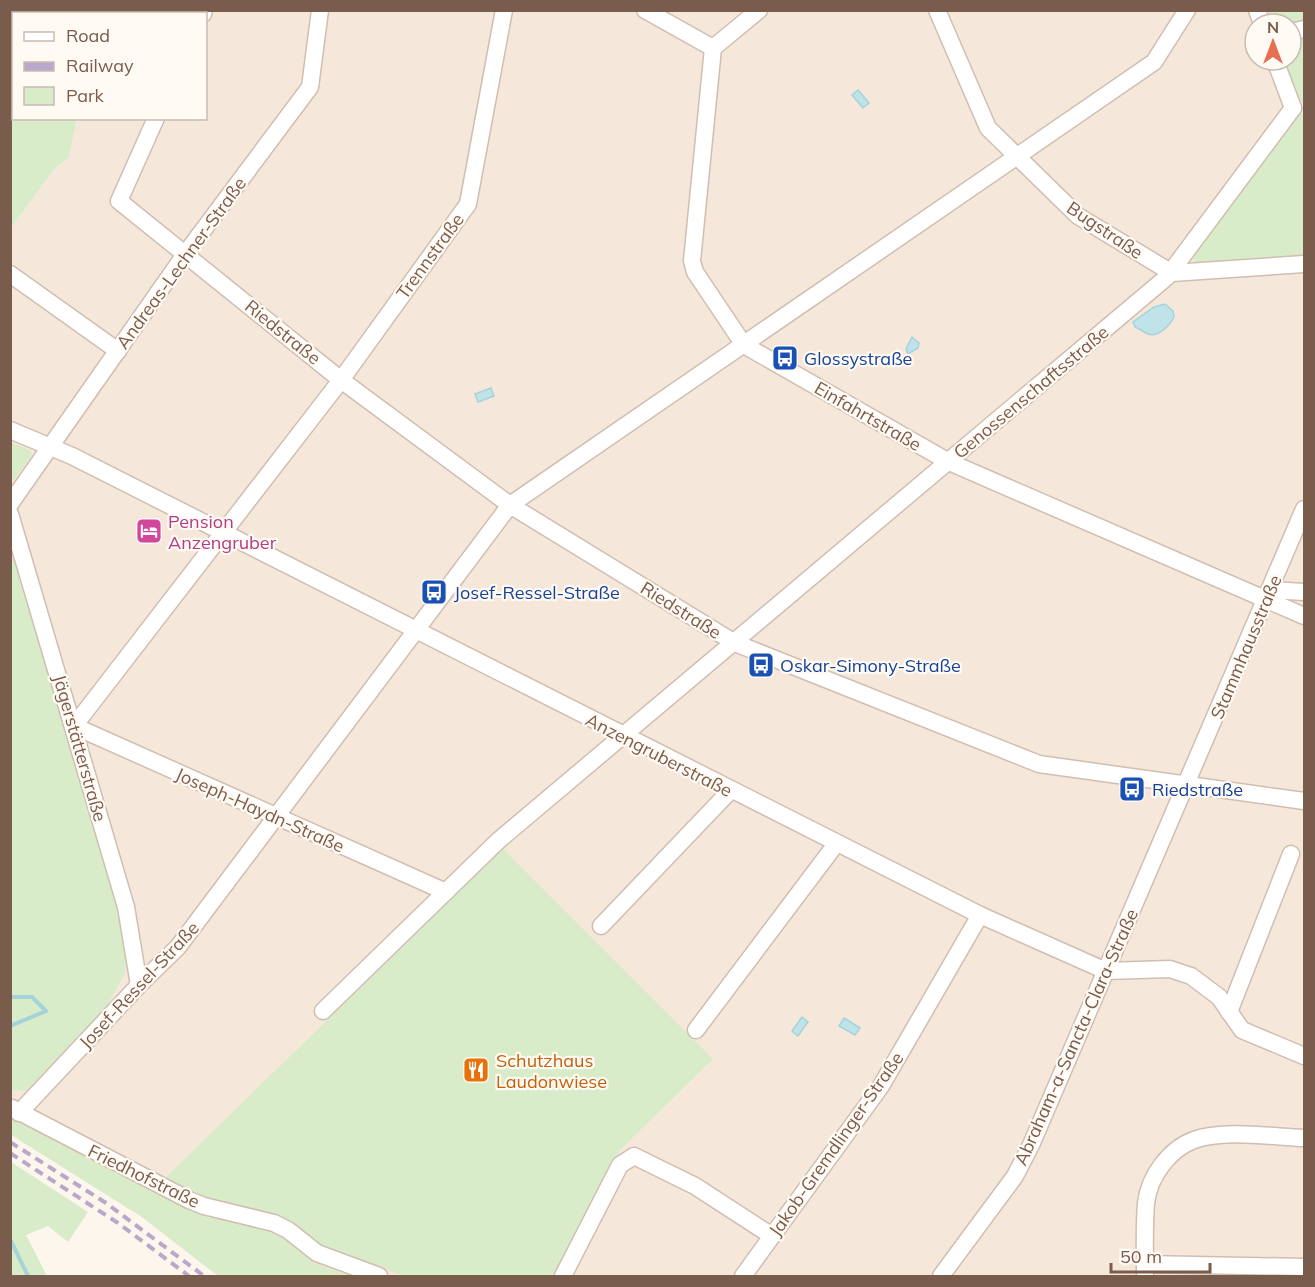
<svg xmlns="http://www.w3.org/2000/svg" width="1315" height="1287" viewBox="0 0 1315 1287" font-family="Mulish,sans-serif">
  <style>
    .residential { fill: #f5e8da; fill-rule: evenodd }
    .green { fill: #d8ecc9 }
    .water { fill: #bfe3e8; stroke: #a5d3da; stroke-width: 1.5 }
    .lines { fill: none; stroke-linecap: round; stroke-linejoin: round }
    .stream { stroke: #a5d3da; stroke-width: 4 }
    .minor-casing { stroke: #d1beb0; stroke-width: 19 }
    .minor { stroke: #fff; stroke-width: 16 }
    .rail { stroke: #b9a8c9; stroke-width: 4; stroke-dasharray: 9 6; stroke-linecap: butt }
    .labels { text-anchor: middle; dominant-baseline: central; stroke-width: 4.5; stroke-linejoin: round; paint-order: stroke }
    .street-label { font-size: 18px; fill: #7a5c4d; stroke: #fffaf3 }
    .transit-label { font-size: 18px; fill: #164399; stroke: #fffaf3; text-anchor: start }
    .hotel-label { font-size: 18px; fill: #b23c85; stroke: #fffaf3; text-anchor: start }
    .food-label { font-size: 18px; fill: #c56008; stroke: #fffaf3; text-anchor: start }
  </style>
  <rect width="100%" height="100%" fill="#fdf6ec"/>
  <path class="residential" d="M91,11H1304V1276H218L142,1217L11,1134V1090L26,1091L11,535V228L55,168L69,157L77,119L206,118V14L88,13ZM1255,24H1291V60H1255Z"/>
  <g class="green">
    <polygon points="11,10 91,11 88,14 14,14 14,118 77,119 69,157 55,168 11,228"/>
    <polygon points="494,11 498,11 464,200 456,208 454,208 459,199"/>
    <polygon points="1263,11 1304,11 1304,21 1269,24"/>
    <polygon points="1304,35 1304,102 1297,99 1281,60 1291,60 1291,38"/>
    <polygon points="1299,114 1304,114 1304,261 1194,263 1194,250"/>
    <polygon points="10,442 30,450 32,455 14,479 11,480"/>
    <polygon points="10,535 112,875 127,958 125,973 107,1006 26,1091 10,1090"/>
    <polygon points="503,849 713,1059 620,1150 553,1276 404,1276 324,1248 287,1219 213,1200 165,1178"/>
    <polygon points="11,1115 280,1232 314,1263 351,1276 218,1276 142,1217 11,1135"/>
    <polygon points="11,1162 88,1212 68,1242 48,1226 26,1235 47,1276 11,1276"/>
  </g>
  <g class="water">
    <polygon points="858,90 869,103 863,108 852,95"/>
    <path d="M1165,304L1173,311L1174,317C1170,325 1158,338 1148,334C1143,332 1140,329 1135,327L1133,322L1154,307Z"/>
    <polygon points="912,337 919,343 918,348 908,354 906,349"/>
    <polygon points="491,388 494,396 478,402 475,394"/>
    <polygon points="802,1017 808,1022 798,1036 792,1031"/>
    <polygon points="844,1018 860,1028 855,1035 839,1026"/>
  </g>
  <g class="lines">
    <g class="stream">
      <polyline points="75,14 78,10"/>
      <polyline points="10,84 14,81"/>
      <polyline points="10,997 32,997 46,1011 10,1026"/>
      <polyline points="10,1239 28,1276"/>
    </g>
    <defs>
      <g id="minor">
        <polyline points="175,10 181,14"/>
        <polyline points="645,10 713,48"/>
        <polyline points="759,10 713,48 692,261 695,272 744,345 949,462 1304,616"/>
        <polyline points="937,10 988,128 1078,216 1172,273 1304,264"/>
        <polyline points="1257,10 1262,24"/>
        <polyline points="203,14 204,10"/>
        <polyline points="1291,32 1304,29"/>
        <polyline points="1275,60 1293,108"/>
        <polyline points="156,118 119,201 341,380 510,505 735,643 1039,764 1304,801"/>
        <polyline points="10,274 118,351"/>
        <polyline points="10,430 72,456 980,915 1106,971 1170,969 1191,976 1219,997 1242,1030 1304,1056"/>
        <polyline points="10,504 186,253 310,87 320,10"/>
        <polyline points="10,514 126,907 139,985"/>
        <polyline points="1272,590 1304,592"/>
        <polyline points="446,892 74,726 341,380 468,204 504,10"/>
        <polyline points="601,926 730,791"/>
        <polyline points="323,1011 499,840 1167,277 1293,108"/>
        <polyline points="1229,1012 1291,854"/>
        <polyline points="696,1030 836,844"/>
        <polyline points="12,1108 189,1200 204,1206 274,1223 288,1230 317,1253 379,1276"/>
        <polyline points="19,1113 139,985 178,947 510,505 1154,62 1187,10"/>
        <polyline points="1145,1264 1304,1267"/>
        <polyline points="563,1276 620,1165 634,1156 695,1186 772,1236"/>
        <polyline points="743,1276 881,1086 980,915"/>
        <polyline points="941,1276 1015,1176 1031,1145 1304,509"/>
        <path d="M1145,1276C1145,1252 1144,1227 1146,1203C1149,1177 1169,1149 1194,1140C1223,1129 1274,1137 1304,1138"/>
      </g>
    </defs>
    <use href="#minor" class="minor-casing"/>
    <use href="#minor" class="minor"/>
    <g class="rail">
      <polyline points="10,1142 106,1203 204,1276"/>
      <polyline points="10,1153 118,1223 189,1276"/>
    </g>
  </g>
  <defs>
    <symbol id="bus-square" viewBox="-11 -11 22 22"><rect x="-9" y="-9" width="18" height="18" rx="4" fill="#1a4fb4" stroke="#fffaf3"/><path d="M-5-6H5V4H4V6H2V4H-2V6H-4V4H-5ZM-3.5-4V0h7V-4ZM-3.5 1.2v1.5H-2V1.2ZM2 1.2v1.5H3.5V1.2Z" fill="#fff"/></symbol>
    <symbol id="hotel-square" viewBox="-11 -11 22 22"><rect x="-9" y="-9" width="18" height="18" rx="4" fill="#d1479c" stroke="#fffaf3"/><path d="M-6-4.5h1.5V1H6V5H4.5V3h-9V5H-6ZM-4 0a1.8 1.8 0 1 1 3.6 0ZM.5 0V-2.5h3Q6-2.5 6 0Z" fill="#fff"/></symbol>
    <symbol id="restaurant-square" viewBox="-11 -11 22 22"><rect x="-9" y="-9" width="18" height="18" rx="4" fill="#e8710a" stroke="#fffaf3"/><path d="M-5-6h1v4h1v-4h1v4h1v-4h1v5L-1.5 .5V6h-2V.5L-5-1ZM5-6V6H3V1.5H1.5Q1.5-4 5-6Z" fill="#fff"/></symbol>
  </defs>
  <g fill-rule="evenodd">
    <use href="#bus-square" x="770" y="343" width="30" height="30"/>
    <use href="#hotel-square" x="134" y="516" width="30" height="30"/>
    <use href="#bus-square" x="419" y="577" width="30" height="30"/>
    <use href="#bus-square" x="746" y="650" width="30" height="30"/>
    <use href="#bus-square" x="1117" y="774" width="30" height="30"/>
    <use href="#restaurant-square" x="461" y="1055" width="30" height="30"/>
  </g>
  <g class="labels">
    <g class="street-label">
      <text transform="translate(1105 230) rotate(34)">Bugstraße</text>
      <text transform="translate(430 256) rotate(-54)">Trennstraße</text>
      <text transform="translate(181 263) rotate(-54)">Andreas-Lechner-Straße</text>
      <text transform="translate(283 332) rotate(39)">Riedstraße</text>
      <text transform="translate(1031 392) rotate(-40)">Genossenschaftsstraße</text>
      <text transform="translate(868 416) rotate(30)">Einfahrtstraße</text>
      <text transform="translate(681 610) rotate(32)">Riedstraße</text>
      <text transform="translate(1246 647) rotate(-67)">Stammhausstraße</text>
      <text transform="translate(80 748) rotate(74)">Jägerstätterstraße</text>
      <text transform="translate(659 755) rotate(27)">Anzengruberstraße</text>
      <text transform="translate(260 810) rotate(24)">Joseph-Haydn-Straße</text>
      <text transform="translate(139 985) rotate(-47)">Josef-Ressel-Straße</text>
      <text transform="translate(1076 1037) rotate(-66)">Abraham-a-Sancta-Clara-Straße</text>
      <text transform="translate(836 1144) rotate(-55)">Jakob-Gremdlinger-Straße</text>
      <text transform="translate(144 1176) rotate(26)">Friedhofstraße</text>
    </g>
    <g class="transit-label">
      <text x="804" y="358">Glossystraße</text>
      <text x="454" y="592">Josef-Ressel-Straße</text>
      <text x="780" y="665">Oskar-Simony-Straße</text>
      <text x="1152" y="789">Riedstraße</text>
    </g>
    <g class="hotel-label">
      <text x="168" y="521">Pension<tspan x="168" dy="21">Anzengruber</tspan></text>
    </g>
    <g class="food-label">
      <text x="496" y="1060">Schutzhaus<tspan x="496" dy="21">Laudonwiese</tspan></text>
    </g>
  </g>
  <rect width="1315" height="1287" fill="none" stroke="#7a5c4d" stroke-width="24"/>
  <rect x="12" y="12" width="195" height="108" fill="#fffaf3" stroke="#cabbb1" stroke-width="1.5"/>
  <rect x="24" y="32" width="30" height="9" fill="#ffffff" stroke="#cabbb1" stroke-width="1.5"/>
  <text x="66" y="42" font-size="18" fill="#7a5c4d">Road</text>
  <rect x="24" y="62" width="30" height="9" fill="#b9a8c9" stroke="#cabbb1" stroke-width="1.5"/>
  <text x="66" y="72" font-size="18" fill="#7a5c4d">Railway</text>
  <rect x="24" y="87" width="30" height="18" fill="#d8ecc9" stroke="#cabbb1" stroke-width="1.5"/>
  <text x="66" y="102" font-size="18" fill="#7a5c4d">Park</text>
  <g transform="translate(1273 42)"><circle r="28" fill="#fffaf3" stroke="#cabbb1" stroke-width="1.5"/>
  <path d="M0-4.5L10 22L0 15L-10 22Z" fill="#e76f51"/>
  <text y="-9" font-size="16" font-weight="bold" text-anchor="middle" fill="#7a5c4d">N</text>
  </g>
  <path d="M1111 1263v9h99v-9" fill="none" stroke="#7a5c4d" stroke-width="3"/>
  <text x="1120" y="1263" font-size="18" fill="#7a5c4d" stroke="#fffaf3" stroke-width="4.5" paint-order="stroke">50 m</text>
</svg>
